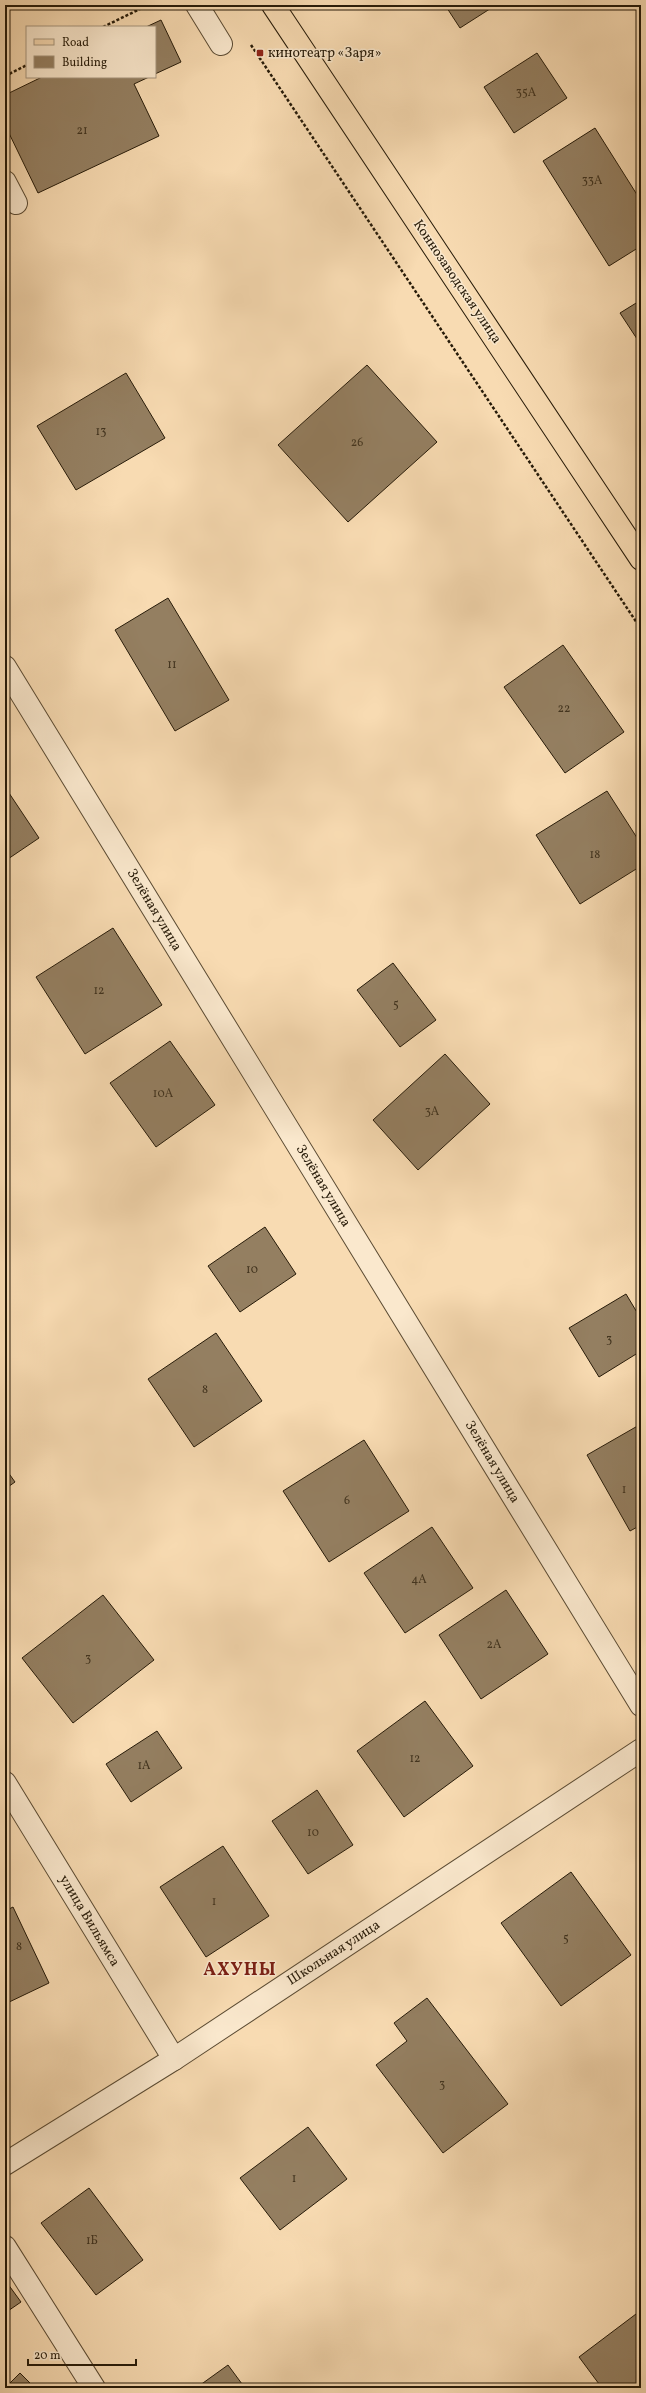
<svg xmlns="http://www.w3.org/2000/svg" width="646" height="2393" viewBox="0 0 646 2393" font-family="Vollkorn,serif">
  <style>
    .building { fill: #947f61; stroke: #271b09 }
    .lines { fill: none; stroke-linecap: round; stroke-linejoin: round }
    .minor-casing { stroke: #5b4b33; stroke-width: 24 }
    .major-casing { stroke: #271b09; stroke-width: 24 }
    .path { stroke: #271b09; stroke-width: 2.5; stroke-dasharray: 3 2; stroke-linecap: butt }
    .minor { stroke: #fae8cd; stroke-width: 22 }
    .major { stroke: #f8dbb2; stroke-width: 22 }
    .poi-dot { fill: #8f2418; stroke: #fae8cd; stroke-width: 1.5 }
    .labels { text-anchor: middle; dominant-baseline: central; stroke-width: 3; stroke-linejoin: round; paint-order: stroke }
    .number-label { font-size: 12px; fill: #42341f }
    .poi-label { font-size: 14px; fill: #271b09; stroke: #fae8cd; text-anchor: start }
    .street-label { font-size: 14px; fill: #271b09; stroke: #fae8cd }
    .district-label { font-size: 18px; font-weight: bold; letter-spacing: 1px; fill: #7a1f14; stroke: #fae8cd }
  </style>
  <rect width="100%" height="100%" fill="#f8dbb2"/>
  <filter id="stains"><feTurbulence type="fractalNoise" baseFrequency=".005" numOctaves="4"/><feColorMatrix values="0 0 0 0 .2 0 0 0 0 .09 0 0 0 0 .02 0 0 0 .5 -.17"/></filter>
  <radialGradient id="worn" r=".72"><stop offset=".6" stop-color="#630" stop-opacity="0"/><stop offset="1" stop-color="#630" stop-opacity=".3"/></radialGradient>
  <g class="building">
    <polygon points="445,5 496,5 460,28"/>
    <polygon points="161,20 181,62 155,74 155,27 146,27"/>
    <polygon points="537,53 567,98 514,133 484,87"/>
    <polygon points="42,77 149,77 134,84 159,136 38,193 5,125 5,95"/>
    <polygon points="595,128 641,201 641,246 609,266 543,161"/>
    <polygon points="641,300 641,345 620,313"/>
    <polygon points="367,365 437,442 348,522 278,445"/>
    <polygon points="126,373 165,438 76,490 37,426"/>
    <polygon points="168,598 229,700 175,731 115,630"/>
    <polygon points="563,645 624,732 565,773 504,687"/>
    <polygon points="5,787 39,838 5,861"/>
    <polygon points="607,791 641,844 641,866 580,904 536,835"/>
    <polygon points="113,928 162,1005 85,1054 36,977"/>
    <polygon points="393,963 436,1020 400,1047 357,990"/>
    <polygon points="170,1041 215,1105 156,1147 110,1083"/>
    <polygon points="445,1054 490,1104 418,1170 373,1120"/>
    <polygon points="265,1227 296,1274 240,1312 208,1266"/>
    <polygon points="626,1294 641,1319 641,1351 599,1377 569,1328"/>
    <polygon points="216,1333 262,1401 194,1447 148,1379"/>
    <polygon points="641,1424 641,1525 630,1531 587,1455"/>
    <polygon points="364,1440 409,1511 329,1562 283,1491"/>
    <polygon points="5,1468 15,1482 5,1489"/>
    <polygon points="432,1527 473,1588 405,1633 364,1573"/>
    <polygon points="506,1590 548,1654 481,1699 439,1635"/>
    <polygon points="103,1595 154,1660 73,1723 22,1658"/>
    <polygon points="425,1701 473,1766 404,1817 357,1751"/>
    <polygon points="157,1731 182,1768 131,1802 106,1764"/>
    <polygon points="317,1790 353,1845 308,1874 272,1821"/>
    <polygon points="223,1846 269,1916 206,1957 160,1887"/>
    <polygon points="571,1872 631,1955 561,2006 501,1923"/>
    <polygon points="13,1907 49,1983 5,2004 5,1911"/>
    <polygon points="427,1998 508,2104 443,2153 376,2065 407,2041 394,2023"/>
    <polygon points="308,2127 347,2179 280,2230 240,2178"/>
    <polygon points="89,2188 143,2260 96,2295 41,2223"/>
    <polygon points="5,2280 21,2302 5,2313"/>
    <polygon points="636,2314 641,2321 641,2388 602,2388 579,2357"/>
    <polygon points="228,2365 245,2388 196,2388"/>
    <polygon points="20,2373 35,2388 5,2388"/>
  </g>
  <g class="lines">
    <defs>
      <g id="minor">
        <polyline points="197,5 221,44"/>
        <polyline points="5,182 16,203"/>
        <polyline points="5,667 641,1705"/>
        <polyline points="5,1783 174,2059"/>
        <polyline points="5,2164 174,2059 641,1750"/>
        <polyline points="5,2247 94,2388"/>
      </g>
      <polyline id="major" points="273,5 641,559"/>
    </defs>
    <use href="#minor" class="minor-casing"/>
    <use href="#major" class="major-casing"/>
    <g class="path">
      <polyline points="103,27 148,5"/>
      <polyline points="251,45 641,629"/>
      <polyline points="5,76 27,65"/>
    </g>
    <use href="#minor" class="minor"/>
    <use href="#major" class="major"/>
  </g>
  <rect class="poi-dot" x="256" y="49" width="8" height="8" rx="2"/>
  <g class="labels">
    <g class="number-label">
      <text x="526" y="93">35А</text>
      <text x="82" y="131">21</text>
      <text x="592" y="181">33А</text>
      <text x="101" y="432">13</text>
      <text x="357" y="443">26</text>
      <text x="172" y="665">11</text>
      <text x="564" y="709">22</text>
      <text x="595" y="855">18</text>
      <text x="99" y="991">12</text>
      <text x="396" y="1005">5</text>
      <text x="163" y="1094">10А</text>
      <text x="432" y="1112">3А</text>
      <text x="252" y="1270">10</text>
      <text x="609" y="1340">3</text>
      <text x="205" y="1390">8</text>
      <text x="624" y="1490">1</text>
      <text x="347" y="1501">6</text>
      <text x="419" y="1580">4А</text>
      <text x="494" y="1645">2А</text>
      <text x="88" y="1659">3</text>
      <text x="415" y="1759">12</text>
      <text x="144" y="1766">1А</text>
      <text x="313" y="1833">10</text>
      <text x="214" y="1902">1</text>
      <text x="566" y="1939">5</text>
      <text x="19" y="1947">8</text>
      <text x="442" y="2085">3</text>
      <text x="294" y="2179">1</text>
      <text x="92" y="2241">1Б</text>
    </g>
    <g class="poi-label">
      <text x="268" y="53">кинотеатр «Заря»</text>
    </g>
    <g class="street-label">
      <text transform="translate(457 282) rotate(56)">Коннозаводская улица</text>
      <text transform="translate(154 910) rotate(59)">Зелёная улица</text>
      <text transform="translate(323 1186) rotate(59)">Зелёная улица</text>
      <text transform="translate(492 1462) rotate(59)">Зелёная улица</text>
      <text transform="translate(89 1921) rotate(59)">улица Вильямса</text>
      <text transform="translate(334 1953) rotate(-33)">Школьная улица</text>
    </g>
    <g class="district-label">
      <text x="240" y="1970">АХУНЫ</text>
    </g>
  </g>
  <rect width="646" height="2393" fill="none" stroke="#f8dbb2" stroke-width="20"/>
  <rect x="6" y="6" width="634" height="2381" fill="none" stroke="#271b09" stroke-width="2"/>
  <rect x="10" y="10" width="626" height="2373" fill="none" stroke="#271b09"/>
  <rect x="26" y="26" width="130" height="52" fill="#fae8cd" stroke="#a6967f"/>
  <rect x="34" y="39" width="20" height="6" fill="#f8dbb2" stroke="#a6967f"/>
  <text x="62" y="46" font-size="12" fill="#271b09">Road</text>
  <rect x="34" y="56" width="20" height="12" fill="#947f61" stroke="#a6967f"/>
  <text x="62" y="66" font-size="12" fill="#271b09">Building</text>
  <path d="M28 2359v6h108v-6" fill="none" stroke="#271b09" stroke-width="2"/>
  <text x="34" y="2359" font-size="12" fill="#271b09" stroke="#fae8cd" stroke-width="3" paint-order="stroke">20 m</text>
  <rect width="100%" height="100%" filter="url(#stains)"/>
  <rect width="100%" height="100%" fill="url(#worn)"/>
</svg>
